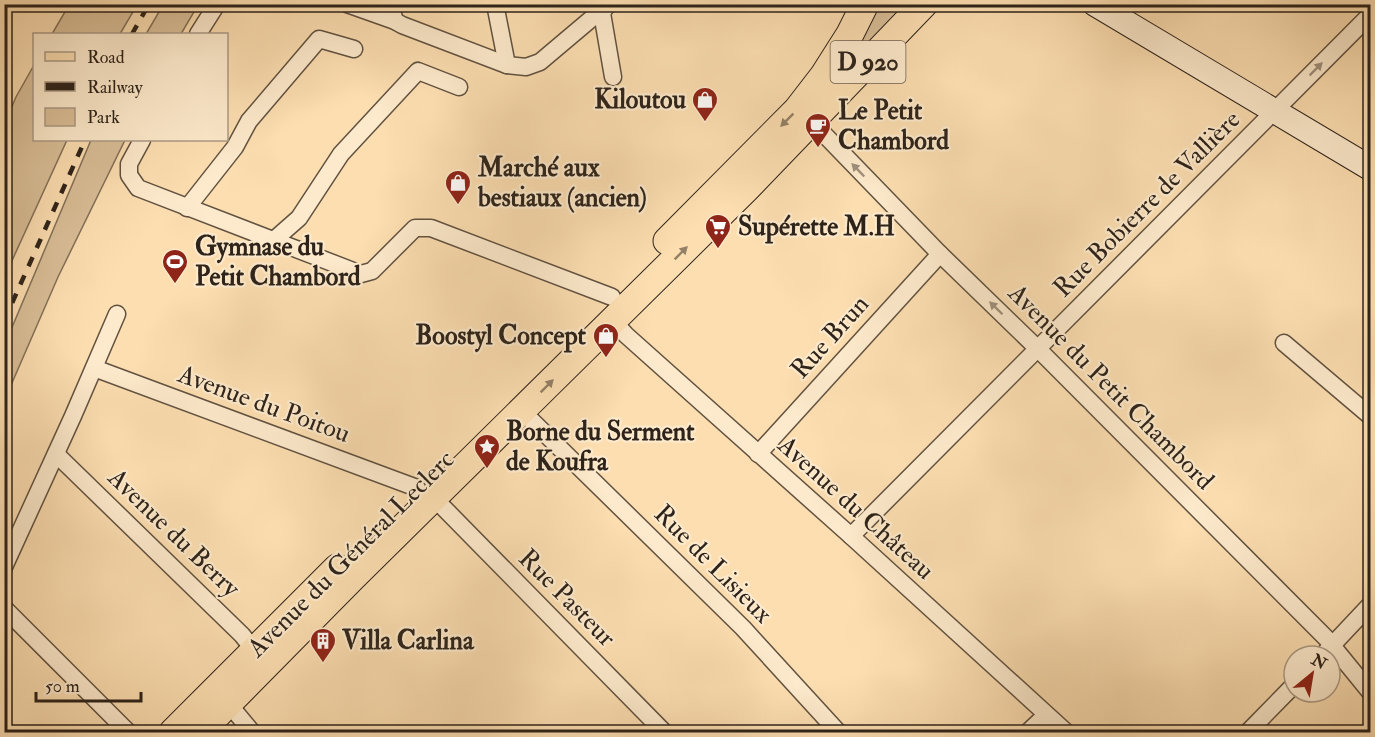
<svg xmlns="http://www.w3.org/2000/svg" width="1375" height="737" viewBox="0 0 1375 737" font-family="'IM FELL Double Pica',serif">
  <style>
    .green { fill: #d9be97; stroke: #837058; stroke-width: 1.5 }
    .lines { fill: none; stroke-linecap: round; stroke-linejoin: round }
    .minor-casing { stroke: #615240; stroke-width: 19 }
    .secondary-casing { stroke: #2d231a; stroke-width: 26 }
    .primary-casing { stroke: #2d231a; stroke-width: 29 }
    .minor { stroke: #fdeacc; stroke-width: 16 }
    .secondary { stroke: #fdeacc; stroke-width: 24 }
    .primary { stroke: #fcdeb1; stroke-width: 27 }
    .rail { stroke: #2d231a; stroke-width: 4.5; stroke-dasharray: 10 10; stroke-linecap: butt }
    .oneway { fill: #9f907c }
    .oneway2 { fill: #948066 }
    .labels { text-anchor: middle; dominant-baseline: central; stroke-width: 4.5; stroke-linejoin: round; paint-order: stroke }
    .shield { fill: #fdeacc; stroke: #6b5f4f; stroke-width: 1.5 }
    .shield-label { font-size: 24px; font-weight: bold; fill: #2d231a }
    .poi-label { font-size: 26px; font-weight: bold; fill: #2d231a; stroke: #fdeacc; text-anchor: start }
    .street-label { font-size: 26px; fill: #2d231a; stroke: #fdeacc }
  </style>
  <rect width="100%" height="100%" fill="#fcdeb1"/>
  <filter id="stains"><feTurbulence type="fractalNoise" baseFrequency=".00333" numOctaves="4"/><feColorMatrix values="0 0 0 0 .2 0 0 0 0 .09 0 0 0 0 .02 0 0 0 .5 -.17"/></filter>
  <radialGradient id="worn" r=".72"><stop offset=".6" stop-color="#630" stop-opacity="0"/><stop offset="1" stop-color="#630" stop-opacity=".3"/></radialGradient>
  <g class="green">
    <polygon points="902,4 904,6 802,113 873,5"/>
    <polygon points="69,5 69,4 137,5 120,34 52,34"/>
    <polygon points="163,5 198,5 181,34 146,34"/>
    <polygon points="34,65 34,140 67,140 5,276 5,123 16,97"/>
    <polygon points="91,140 125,140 58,277 5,399 5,344"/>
  </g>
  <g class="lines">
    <defs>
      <g id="minor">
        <polyline points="347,4 395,21"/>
        <polyline points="390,4 395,21 402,25 507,65"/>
        <polyline points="495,4 507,65 526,67 540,62 604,8"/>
        <polyline points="607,5 602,13 613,77"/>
        <polyline points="198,34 217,4"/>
        <polyline points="813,120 818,128 940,254 1038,349 1326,638 1370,692"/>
        <polyline points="142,140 129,164 129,175 138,188 361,274 372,271 415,228 431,228 612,297"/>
        <polyline points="187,208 235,147 249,121 319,39 354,49"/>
        <polyline points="274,240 299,218 341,154 418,71 459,87"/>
        <polyline points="613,321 626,335 851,536 1066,732"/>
        <polyline points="1284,343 1370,416"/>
        <polyline points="94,368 417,488"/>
        <polyline points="522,411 743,628 838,732"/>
        <polyline points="56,454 242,635 254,650"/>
        <polyline points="758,454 940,254"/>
        <polyline points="434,498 664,732"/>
        <polyline points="851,536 1370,15"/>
        <polyline points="4,567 73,416 117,314"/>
        <polyline points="4,608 128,732"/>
        <polyline points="1322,656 1370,605"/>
        <polyline points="228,703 252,732"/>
        <polyline points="1028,732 1046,715"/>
        <polyline points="1248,732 1294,685"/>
      </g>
      <polyline id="secondary" points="1095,4 1370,168"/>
      <g id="primary">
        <polyline points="667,241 797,110 824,75 850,34 865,4"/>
        <polyline points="173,732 337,568"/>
        <polyline points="200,732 352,578 746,189 924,4"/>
      </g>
    </defs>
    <use href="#minor" class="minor-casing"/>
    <use href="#secondary" class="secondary-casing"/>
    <use href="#primary" class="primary-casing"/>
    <use href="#minor" class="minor"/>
    <use href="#secondary" class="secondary"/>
    <use href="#primary" class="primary"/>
    <g class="rail">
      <polyline points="132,34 149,4"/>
      <polyline points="4,321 85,140"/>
    </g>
  </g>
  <defs><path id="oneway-solid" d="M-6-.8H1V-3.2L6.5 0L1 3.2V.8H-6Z" transform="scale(1.5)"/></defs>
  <g class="oneway">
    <use href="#oneway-solid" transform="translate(1316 69) rotate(-45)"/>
    <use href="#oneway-solid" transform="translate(858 170) rotate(-134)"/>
    <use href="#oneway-solid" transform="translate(996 308) rotate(-136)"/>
  </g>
  <g class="oneway2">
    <use href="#oneway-solid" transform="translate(787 120) rotate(135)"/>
    <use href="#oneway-solid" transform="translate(681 253) rotate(-45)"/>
    <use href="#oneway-solid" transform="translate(547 386) rotate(-45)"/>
  </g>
  <defs>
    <symbol id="shop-pin" viewBox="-11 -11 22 30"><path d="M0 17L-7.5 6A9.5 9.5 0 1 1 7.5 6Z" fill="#8f2418" stroke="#fdeacc"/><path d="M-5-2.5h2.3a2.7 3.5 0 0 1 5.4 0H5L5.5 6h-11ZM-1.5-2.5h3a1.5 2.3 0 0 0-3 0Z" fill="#fff"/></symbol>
    <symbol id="cafe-pin" viewBox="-11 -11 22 30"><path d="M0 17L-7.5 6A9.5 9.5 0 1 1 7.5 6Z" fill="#8f2418" stroke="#fdeacc"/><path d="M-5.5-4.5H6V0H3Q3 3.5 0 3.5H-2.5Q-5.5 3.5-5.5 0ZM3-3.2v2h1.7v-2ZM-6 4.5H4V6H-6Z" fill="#fff"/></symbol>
    <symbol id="supermarket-pin" viewBox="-11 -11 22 30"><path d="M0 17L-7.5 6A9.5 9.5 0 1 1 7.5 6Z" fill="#8f2418" stroke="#fdeacc"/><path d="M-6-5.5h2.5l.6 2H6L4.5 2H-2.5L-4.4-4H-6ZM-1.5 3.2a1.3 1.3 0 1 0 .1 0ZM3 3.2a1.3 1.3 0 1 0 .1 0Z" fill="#fff"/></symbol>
    <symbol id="stadium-pin" viewBox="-11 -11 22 30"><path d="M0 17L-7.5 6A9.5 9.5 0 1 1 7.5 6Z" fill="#8f2418" stroke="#fdeacc"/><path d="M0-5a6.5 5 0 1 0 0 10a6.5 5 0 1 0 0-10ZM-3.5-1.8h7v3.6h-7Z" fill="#fff"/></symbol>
    <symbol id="sight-pin" viewBox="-11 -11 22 30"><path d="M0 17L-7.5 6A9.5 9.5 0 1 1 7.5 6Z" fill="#8f2418" stroke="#fdeacc"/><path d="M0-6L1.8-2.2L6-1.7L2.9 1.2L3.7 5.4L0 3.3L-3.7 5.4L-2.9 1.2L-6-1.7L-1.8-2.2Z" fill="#fff"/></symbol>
    <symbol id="building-pin" viewBox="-11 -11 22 30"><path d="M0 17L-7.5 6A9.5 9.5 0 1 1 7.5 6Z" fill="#8f2418" stroke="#fdeacc"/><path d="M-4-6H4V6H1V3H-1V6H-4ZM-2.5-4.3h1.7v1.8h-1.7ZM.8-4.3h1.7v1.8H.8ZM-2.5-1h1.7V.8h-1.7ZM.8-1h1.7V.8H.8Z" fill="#fff"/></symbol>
  </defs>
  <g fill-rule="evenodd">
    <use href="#shop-pin" x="690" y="85" width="30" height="40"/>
    <use href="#cafe-pin" x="803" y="111" width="30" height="40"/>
    <use href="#shop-pin" x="443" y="168" width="30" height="40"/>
    <use href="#supermarket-pin" x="703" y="212" width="30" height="40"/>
    <use href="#stadium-pin" x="160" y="247" width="30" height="40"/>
    <use href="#shop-pin" x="591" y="321" width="30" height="40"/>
    <use href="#sight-pin" x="472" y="432" width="30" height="40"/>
    <use href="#building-pin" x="308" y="626" width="30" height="40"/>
  </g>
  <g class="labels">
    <rect class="shield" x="830.5" y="41" width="75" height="42" rx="4.5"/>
    <g class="shield-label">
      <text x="868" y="62">D 920</text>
    </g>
    <g class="poi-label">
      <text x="686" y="100" text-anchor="end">Kiloutou</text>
      <text x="838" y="111">Le Petit<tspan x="838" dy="30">Chambord</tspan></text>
      <text x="478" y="168">Marché aux<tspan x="478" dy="30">bestiaux (ancien)</tspan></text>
      <text x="738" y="227">Supérette M.H</text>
      <text x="195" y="247">Gymnase du<tspan x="195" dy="30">Petit Chambord</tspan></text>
      <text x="586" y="336" text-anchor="end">Boostyl Concept</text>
      <text x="506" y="432">Borne du Serment<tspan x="506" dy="30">de Koufra</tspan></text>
      <text x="342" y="641">Villa Carlina</text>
    </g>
    <g class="street-label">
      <text transform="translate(1147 204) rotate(-45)">Rue Bobierre de Vallière</text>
      <text transform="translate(830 337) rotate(-48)">Rue Brun</text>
      <text transform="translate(1111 387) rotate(45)">Avenue du Petit Chambord</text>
      <text transform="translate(264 404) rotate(20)">Avenue du Poitou</text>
      <text transform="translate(856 508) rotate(42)">Avenue du Château</text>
      <text transform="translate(174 533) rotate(44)">Avenue du Berry</text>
      <text transform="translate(351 554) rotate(-45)">Avenue du Général Leclerc</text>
      <text transform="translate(713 564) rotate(45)">Rue de Lisieux</text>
      <text transform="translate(567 598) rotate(45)">Rue Pasteur</text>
    </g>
  </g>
  <rect width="1375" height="737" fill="none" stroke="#fcdeb1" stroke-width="24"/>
  <rect x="6" y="6" width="1363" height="725" fill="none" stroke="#2d231a" stroke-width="3"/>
  <rect x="12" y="12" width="1351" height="713" fill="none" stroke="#2d231a" stroke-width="1.5"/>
  <rect x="33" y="33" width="195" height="108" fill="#fdeacc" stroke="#aa9a85" stroke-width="1.5"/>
  <rect x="45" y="52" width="30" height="9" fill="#fcdeb1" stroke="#aa9a85" stroke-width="1.5"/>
  <text x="87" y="63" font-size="18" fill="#2d231a">Road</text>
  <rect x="45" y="82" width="30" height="9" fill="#2d231a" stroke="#aa9a85" stroke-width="1.5"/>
  <text x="87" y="93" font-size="18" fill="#2d231a">Railway</text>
  <rect x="45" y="108" width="30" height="18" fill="#d9be97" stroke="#aa9a85" stroke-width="1.5"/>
  <text x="87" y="123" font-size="18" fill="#2d231a">Park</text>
  <g transform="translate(1312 674) rotate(30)"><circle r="28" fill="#fdeacc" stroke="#aa9a85" stroke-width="1.5"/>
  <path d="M0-4.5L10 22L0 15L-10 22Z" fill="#8f2418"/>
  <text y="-9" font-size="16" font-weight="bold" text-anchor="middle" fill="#2d231a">N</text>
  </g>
  <path d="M36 692v9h105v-9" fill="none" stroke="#2d231a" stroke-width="3"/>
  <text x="45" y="692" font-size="18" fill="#2d231a" stroke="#fdeacc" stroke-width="4.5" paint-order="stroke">50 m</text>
  <rect width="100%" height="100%" filter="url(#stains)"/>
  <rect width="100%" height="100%" fill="url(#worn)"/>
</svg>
